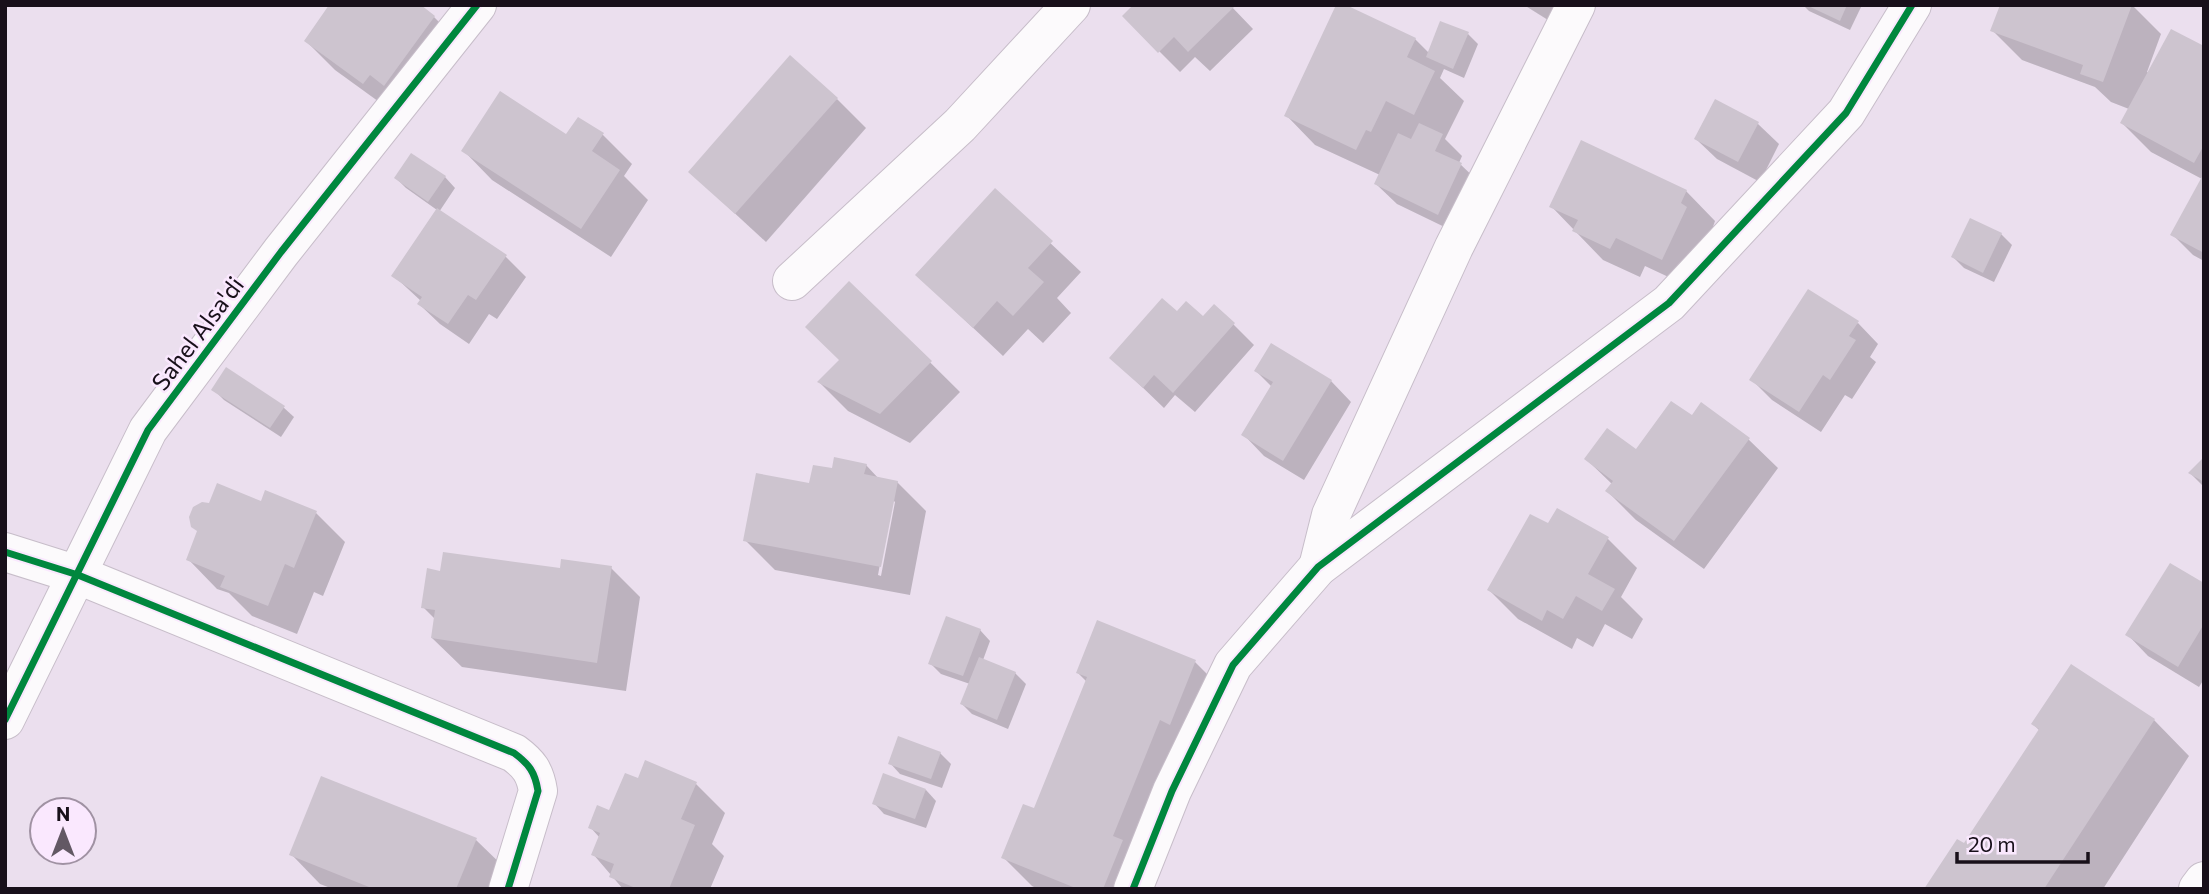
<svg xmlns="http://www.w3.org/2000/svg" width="2209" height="894" viewBox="0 0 2209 894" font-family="Commissioner,sans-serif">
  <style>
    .shadow { fill: #0003; fill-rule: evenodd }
    .building { fill: #cdc4cf }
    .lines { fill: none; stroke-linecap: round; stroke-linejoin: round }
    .minor-casing { stroke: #c7bdc9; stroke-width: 40 }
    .minor { stroke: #fcfafc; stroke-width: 38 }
    .cycleway-casing { stroke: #fae8fe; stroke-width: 11 }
    .cycleway { stroke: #00873e; stroke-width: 7 }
    .labels { text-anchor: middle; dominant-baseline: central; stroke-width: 5; stroke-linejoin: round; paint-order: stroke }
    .street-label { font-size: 24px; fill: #18101a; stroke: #fae8fe }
  </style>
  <rect width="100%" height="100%" fill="#ebdfee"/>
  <g class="shadow">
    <polygon points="1230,5 1253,29 1210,71 1195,57 1180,72 1124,16"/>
    <polygon points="1524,5 1556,5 1548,20"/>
    <polygon points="1803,5 1862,5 1850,30 1809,11"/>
    <polygon points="2002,5 2132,5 2161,34 2147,72 2149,73 2204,48 2204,261 2193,255 2173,235 2202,179 2151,152 2122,123 2129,109 2111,102 2095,87 2022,60 1992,30"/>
    <polygon points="434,17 463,46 393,112 335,70 306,41"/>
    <polygon points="1468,34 1478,44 1464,78 1444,69 1440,78 1464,101 1445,139 1462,156 1459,163 1482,185 1459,234 1397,204 1376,184 1380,175 1315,145 1286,115 1415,39 1429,53"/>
    <polygon points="837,99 866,128 766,242 690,172"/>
    <polygon points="1716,101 1758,124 1779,144 1760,182 1717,159 1696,139"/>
    <polygon points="603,135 632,164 624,176 648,200 611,257 492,180 463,150 567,136"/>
    <polygon points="445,177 455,188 439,212 506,257 526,277 497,319 489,314 469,344 440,324 419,304 421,301 393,275 437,210 406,188 396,178"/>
    <polygon points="995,191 1081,272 1057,298 1071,313 1043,343 1028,329 1003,356 917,275"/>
    <polygon points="1686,191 1715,221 1692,288 1645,266 1640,277 1603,260 1551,206"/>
    <polygon points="2001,234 2012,245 1994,282 1964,268 1953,257"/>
    <polygon points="850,283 960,392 910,443 848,411 819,382 841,360"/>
    <polygon points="1177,314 1233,324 1254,345 1195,412 1175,395 1164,408 1112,358"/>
    <polygon points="1858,323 1878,344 1870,357 1876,362 1852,399 1845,395 1821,432 1772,400 1751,379"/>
    <polygon points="1256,371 1331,381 1351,402 1304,480 1264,456 1244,435 1272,387"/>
    <polygon points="213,389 283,407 294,417 281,437 224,400"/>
    <polygon points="1692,418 1748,439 1778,468 1704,569 1636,520 1607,491 1612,484 1586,459 1636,452"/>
    <polygon points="2204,460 2204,487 2190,473"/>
    <path d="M866,465L879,479L897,482L926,511L910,595L775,570L745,540L810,485L834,470ZM892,499L895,502L881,576L878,575Z"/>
    <polygon points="316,513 345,542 323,596 314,592 297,634 252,616 229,593 217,589 188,559"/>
    <polygon points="1549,526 1608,539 1637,568 1621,597 1643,619 1632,639 1605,624 1593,647 1577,638 1572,649 1518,619 1489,590"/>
    <polygon points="611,568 640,597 626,691 462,667 432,638 435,619 423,607 442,573"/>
    <polygon points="2204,585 2204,679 2199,687 2148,656 2128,635"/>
    <polygon points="980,630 990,641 983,660 1015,673 1026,684 1008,729 972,714 962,704 970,684 941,674 930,663"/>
    <polygon points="1195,662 1224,691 1144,889 1038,889 1032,886 1003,857 1035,810 1087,682 1078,673"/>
    <polygon points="2154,720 2189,756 2103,889 1926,889 1965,845 2040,731 2033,724"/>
    <polygon points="940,753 951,764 942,788 900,774 890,763"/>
    <polygon points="322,778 476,840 506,869 497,889 333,889 320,884 291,854"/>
    <polygon points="638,780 696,784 725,813 712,844 724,856 710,889 623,889 593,854 600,838 590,827 610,812"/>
    <polygon points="926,790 936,801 926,828 884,814 874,803"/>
  </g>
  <g class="building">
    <polygon points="329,5 421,5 435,16 384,86 370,75 363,84 304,41"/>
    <polygon points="1133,5 1232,5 1234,7 1188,52 1174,37 1158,53 1122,16"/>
    <polygon points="1336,5 1346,5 1416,38 1407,57 1435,71 1414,115 1386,101 1371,132 1366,130 1356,150 1284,116"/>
    <polygon points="1806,5 1847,5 1840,21"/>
    <polygon points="2000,5 2132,5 2103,82 2080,74 2083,65 1990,31"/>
    <polygon points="1440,21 1469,32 1453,69 1426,57"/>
    <polygon points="2171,29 2204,46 2204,145 2194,163 2120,123"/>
    <polygon points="790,55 838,98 735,214 688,172"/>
    <polygon points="500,91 566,134 578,117 604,133 592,151 620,170 581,229 461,151"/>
    <polygon points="1715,99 1759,122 1738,162 1694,139"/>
    <polygon points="1419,123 1443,134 1435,151 1462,163 1438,215 1374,184 1398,133 1411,139"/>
    <polygon points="1581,140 1687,190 1681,203 1687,207 1662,260 1616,238 1610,249 1572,231 1578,220 1549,207"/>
    <polygon points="411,153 446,176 428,202 394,178"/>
    <polygon points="2204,173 2204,253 2170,235"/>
    <polygon points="995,188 1053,241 1028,268 1044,282 1013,316 997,301 973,328 915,275"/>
    <polygon points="437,208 507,255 476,300 468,295 448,324 417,304 422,297 391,276"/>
    <polygon points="1970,218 2002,233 1983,273 1951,257"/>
    <polygon points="849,281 932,361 880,414 817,382 839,360 805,327"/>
    <polygon points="1808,289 1859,321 1849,336 1856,340 1830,380 1823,375 1799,412 1749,380"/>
    <polygon points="1162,298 1177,311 1186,301 1203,316 1214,304 1235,323 1173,393 1154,375 1143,388 1109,358"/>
    <polygon points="1271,343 1332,380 1283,461 1241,435 1273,382 1254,371"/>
    <polygon points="226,367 285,406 270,428 211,390"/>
    <polygon points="1671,401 1692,415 1701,402 1750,438 1674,541 1605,491 1613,481 1584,459 1607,428 1636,449"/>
    <polygon points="834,457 867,464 864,474 898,481 881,567 743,541 756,473 809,483 813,465 832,468"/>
    <polygon points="2204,457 2204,482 2188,473"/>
    <polygon points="217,483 261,501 265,490 317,511 294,568 285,564 268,606 220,587 225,576 186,560 197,531 191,527 189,517 193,507 202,502 209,503"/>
    <polygon points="1557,508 1609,537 1588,574 1615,589 1602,611 1576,596 1563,619 1547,610 1542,621 1487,590 1530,514 1548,523"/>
    <polygon points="443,552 560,568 561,559 612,566 597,663 431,638 435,610 421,608 427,568 440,571"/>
    <polygon points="2170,563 2204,583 2204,624 2178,667 2125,635"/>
    <polygon points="946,616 981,629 963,676 928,664"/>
    <polygon points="1097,620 1196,660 1170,725 1160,720 1113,836 1123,840 1103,889 1078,889 1001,858 1023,804 1034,808 1087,677 1076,673"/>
    <polygon points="979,657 1016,672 997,720 960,704"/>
    <polygon points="2071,664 2155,719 2044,889 1924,889 1957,839 1964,843 2039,729 2031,724"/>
    <polygon points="898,736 941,752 931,779 888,764"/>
    <polygon points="645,760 697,782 681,819 695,825 669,889 638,889 609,877 614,864 591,855 600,833 588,828 597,805 609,810 625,773 638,778"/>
    <polygon points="883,773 926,789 915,819 872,804"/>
    <polygon points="321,776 477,838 456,889 374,889 289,855"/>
  </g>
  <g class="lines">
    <defs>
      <g id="minor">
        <polyline points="792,281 960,125 1071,5"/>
        <path d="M5,552L78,575L514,753C529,764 535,772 538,791L508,889"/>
        <polyline points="1318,567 1331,515 1454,247 1576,5"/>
        <polyline points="5,720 148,430 281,252 477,5"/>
        <polyline points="1133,889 1172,791 1233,665 1318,567 1669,303 1846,113 1912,5"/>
        <polyline points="2198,889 2204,881"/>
      </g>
    </defs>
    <use href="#minor" class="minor-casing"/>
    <use href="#minor" class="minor"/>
    <defs>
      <g id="cycleway">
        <path d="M5,552L78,575L514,753C529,764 535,772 538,791L508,889"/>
        <polyline points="5,720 148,430 281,252 477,5"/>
        <polyline points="1133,889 1172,791 1233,665 1318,567 1669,303 1846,113 1912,5"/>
      </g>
    </defs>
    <use href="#cycleway" class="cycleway-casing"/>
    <use href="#cycleway" class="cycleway"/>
  </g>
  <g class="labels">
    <g class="street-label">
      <text transform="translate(197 333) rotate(-53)">Sahel Alsa'di</text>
    </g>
  </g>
  <rect width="2209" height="894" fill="none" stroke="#18101a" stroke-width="14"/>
  <g transform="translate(63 831)"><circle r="33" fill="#fae8fe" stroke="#a092a3" stroke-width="2"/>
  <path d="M0-5L12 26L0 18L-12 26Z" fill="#625864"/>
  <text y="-10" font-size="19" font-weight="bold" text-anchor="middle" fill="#18101a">N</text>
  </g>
  <path d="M1957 852v10h131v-10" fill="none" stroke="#18101a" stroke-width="3.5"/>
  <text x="1968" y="852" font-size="21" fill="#18101a" stroke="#fae8fe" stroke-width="5" paint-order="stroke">20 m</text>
</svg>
